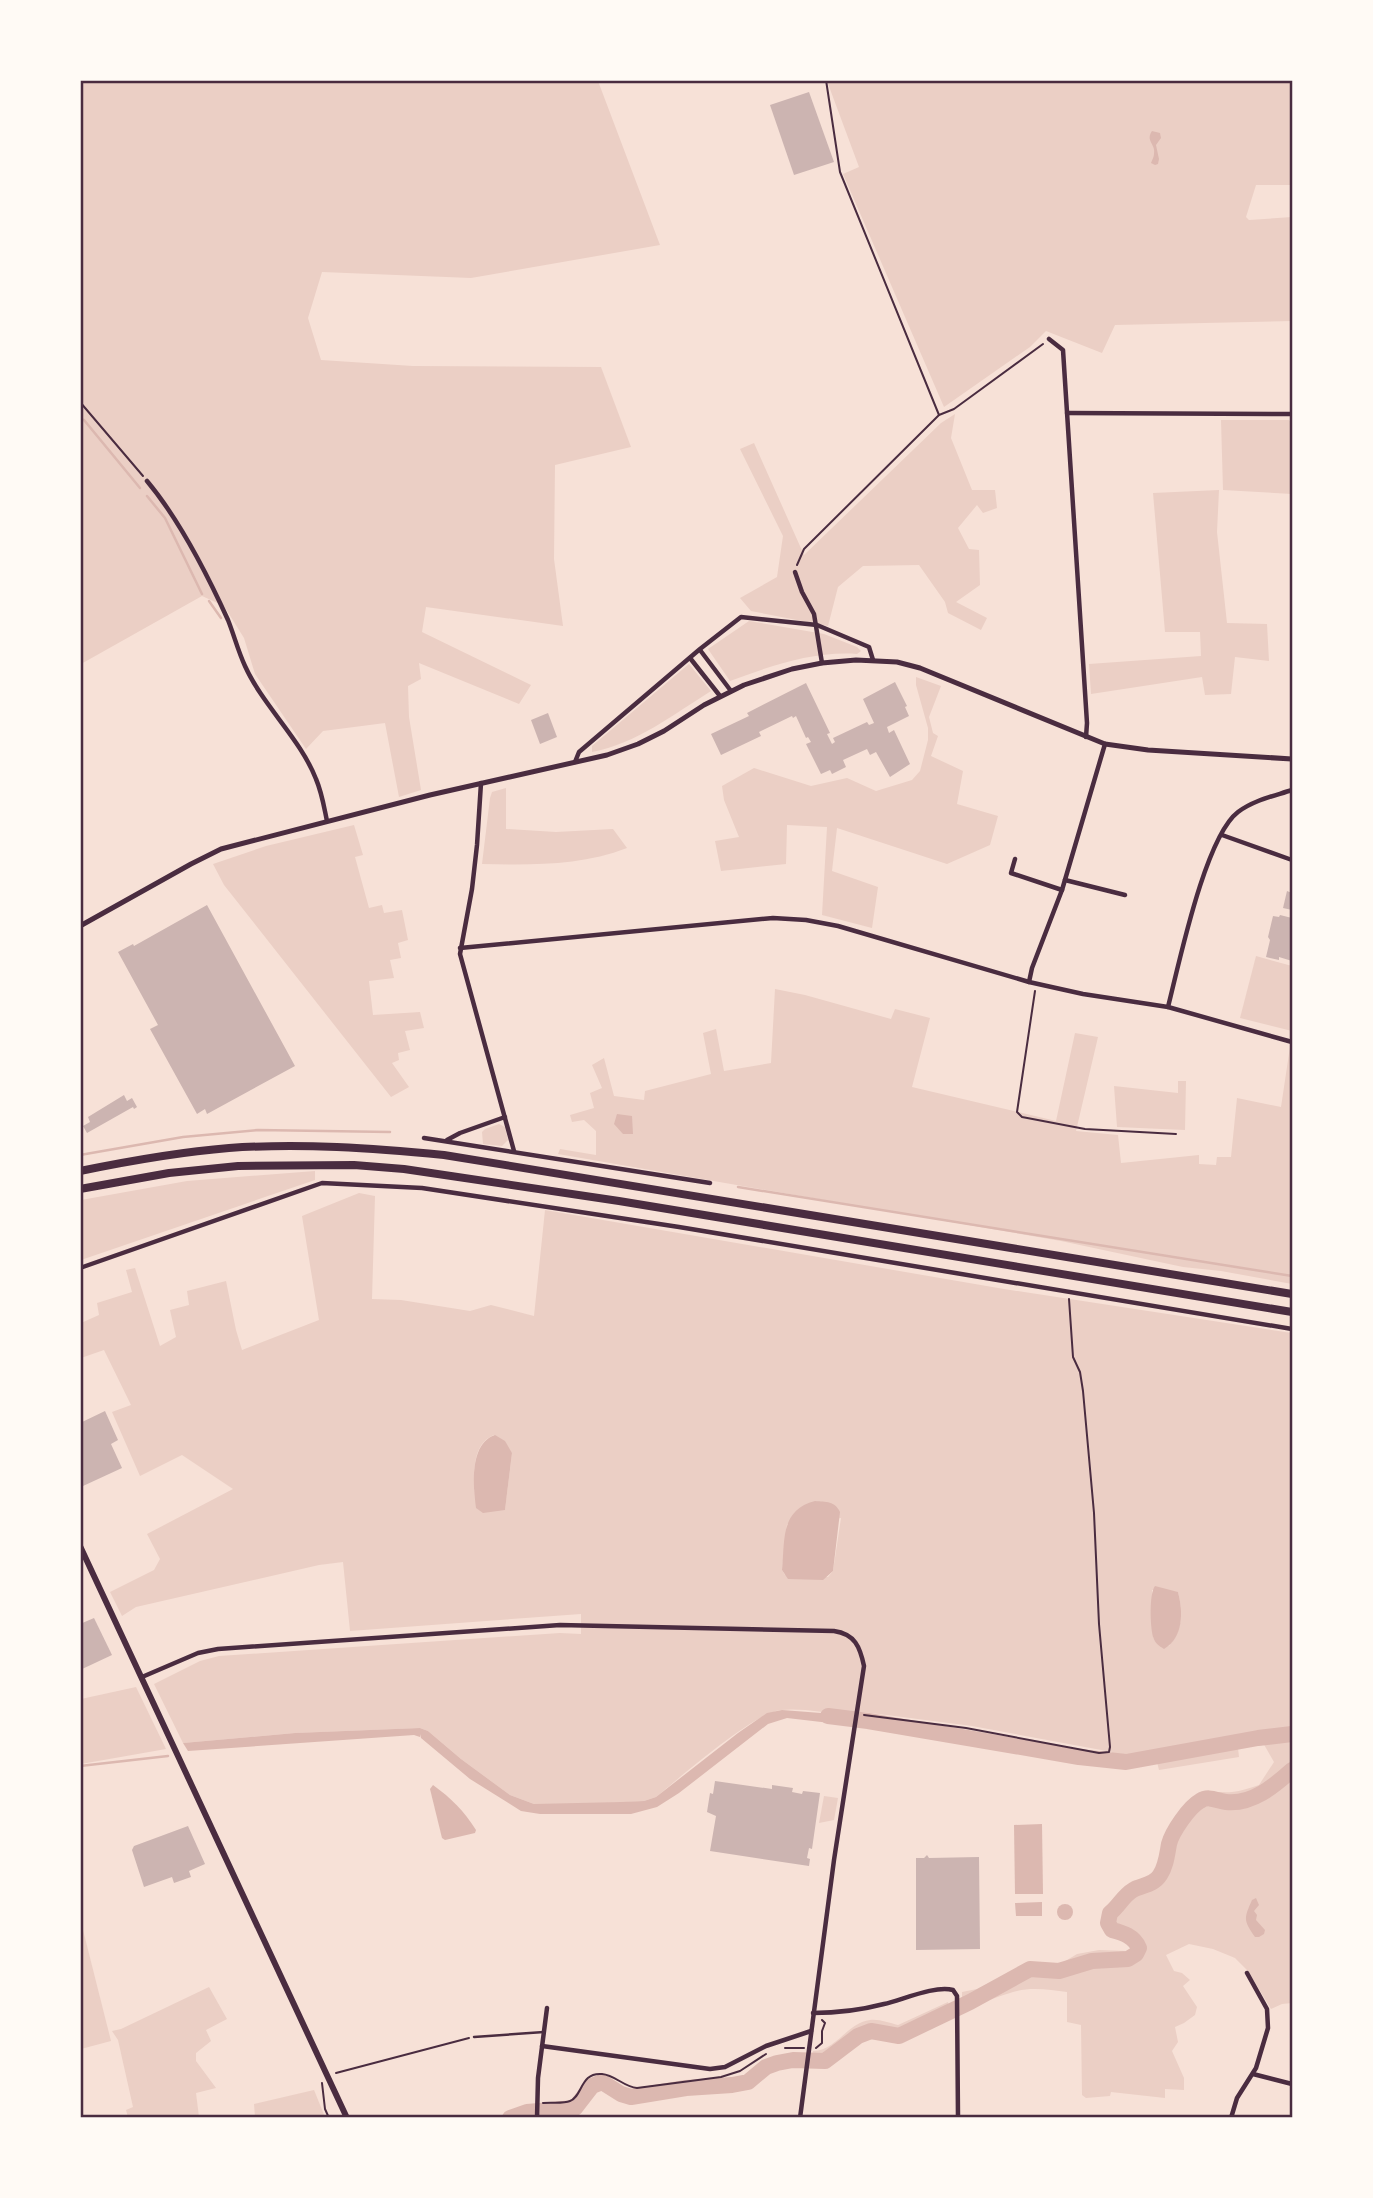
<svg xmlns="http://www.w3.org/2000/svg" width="1373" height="2198" viewBox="0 0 1373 2198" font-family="'Open Sans',sans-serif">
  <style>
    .green { fill: #ebcfc5; fill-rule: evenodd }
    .water { fill: #dcb8b0 }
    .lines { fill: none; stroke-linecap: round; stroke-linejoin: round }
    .stream { stroke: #dcb8b0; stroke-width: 2.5 }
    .river { stroke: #dcb8b0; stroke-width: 16 }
    .building { fill: #ccb4b1 }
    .path { stroke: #4a2c40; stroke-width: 2 }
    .service { stroke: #4a2c40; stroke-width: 2.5 }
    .minor { stroke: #4a2c40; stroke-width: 4.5 }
    .tertiary { stroke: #4a2c40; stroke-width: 5 }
    .secondary { stroke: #4a2c40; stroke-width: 6 }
    .trunk { stroke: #4a2c40; stroke-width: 8 }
    .neatline { fill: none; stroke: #4a2c40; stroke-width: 2.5 }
  </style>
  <rect width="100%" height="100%" fill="#f7e1d7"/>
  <g class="green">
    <polygon points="173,80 598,81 660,245 471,278 322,272 308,318 321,360 413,366 601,367 631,447 555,465 554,559 563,626 426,607 422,632 531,685 519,704 419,663 421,679 408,686 409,717 421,790 399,797 385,723 323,731 306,749 255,674 244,638 224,606 202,596 81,664 81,81 127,82"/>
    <polygon points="827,81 1292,81 1292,185 1256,185 1246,217 1249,220 1292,217 1292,321 1115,325 1102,353 1046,331 1030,347 944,407 843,174 859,167"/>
    <polygon points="955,414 951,438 972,490 995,490 997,508 983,513 977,505 958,528 969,549 979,550 980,585 956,602 987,618 981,630 948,613 945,602 919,565 863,566 838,587 828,626 751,611 740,598 777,577 783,536 740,449 754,443 804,555 941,423"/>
    <polygon points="1221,420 1289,420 1292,424 1292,494 1223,490"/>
    <polygon points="1219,490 1217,532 1227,623 1267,624 1269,661 1235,657 1231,694 1205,695 1202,677 1091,694 1089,664 1201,656 1200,632 1165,632 1153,493"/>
    <path d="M749,621L824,634L857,647L861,651L857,654C814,651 770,666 730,681L708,649Z"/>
    <path d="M689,664L711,691C674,714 636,744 592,752V746Z"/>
    <polygon points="916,677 941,686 929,717 933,733 938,736 931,756 963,771 957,804 998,816 990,845 947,864 837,828 832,871 878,887 872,928 822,915 827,827 787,825 786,864 721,871 715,841 739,837 724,800 722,786 754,768 811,786 847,778 876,791 912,780 920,771 928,740 928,728 916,685"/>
    <path d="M506,788V829L556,832L613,829L627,848C581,866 530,865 482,864L490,798L492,792Z"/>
    <polygon points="354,825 363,855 355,857 369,908 382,905 384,913 402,910 408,940 398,943 401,958 390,960 394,978 369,981 373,1015 420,1012 424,1028 405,1031 410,1050 398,1053 399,1060 392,1063 409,1087 391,1097 224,885 213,864 266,846"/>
    <polygon points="1256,956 1292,966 1292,1031 1240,1018"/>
    <polygon points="775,989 805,995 891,1019 895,1009 930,1018 912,1087 1056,1121 1075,1033 1098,1037 1076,1131 1118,1135 1121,1163 1199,1155 1199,1164 1216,1165 1217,1157 1231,1157 1237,1098 1281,1107 1290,1047 1292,1048 1292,1284 1221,1271 1183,1267 1061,1241 558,1154 560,1149 596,1155 596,1131 584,1120 572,1122 570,1115 594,1108 590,1093 602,1088 592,1065 604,1058 614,1096 644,1100 645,1091 711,1074 703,1033 716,1029 724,1071 771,1063"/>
    <polygon points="1178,1081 1186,1081 1185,1130 1117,1127 1114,1086 1178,1093"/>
    <polygon points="499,1124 505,1127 508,1140 502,1146 483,1144 482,1132 485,1129"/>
    <polygon points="315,1171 315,1180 81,1260 81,1200 187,1181"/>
    <path d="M359,1193L375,1196L372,1299L401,1300L470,1311L491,1305L534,1316L545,1210L1004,1289L1292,1333V1729L1255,1733L1136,1756L1112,1757V1752L972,1726L863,1712C835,1717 808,1707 781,1710C752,1714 682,1776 656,1797L644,1801L574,1805L534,1804L510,1795L461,1759L428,1731L420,1728L295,1733L183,1743L154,1684L200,1661L219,1656L560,1633L581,1634V1614L350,1631L343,1562L319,1565L136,1607L122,1616L110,1592L154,1570L160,1559L147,1534L233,1489L182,1455L140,1476L112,1412L131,1405L104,1350L81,1358V1323L99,1315L97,1303L132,1292L126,1270L135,1268L160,1346L176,1337L170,1310L189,1305L187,1291L226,1281L236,1330L242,1350L319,1320L302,1216ZM494,1435L512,1453L505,1510L475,1501C474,1479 470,1444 494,1435ZM841,1518L833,1571L828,1577L785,1575L782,1570L787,1524ZM1152,1590L1178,1592C1183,1612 1183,1630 1169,1646L1153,1638Z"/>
    <polygon points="136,1687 166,1749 81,1764 81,1699"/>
    <path d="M1292,1739V2003L1282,2004L1271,2009L1248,1971L1235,1958L1213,1949L1189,1944L1166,1955L1174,1971L1182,1973L1190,1980L1183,1986L1197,2007L1195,2015L1184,2023L1175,2027L1178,2042L1172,2051L1184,2078V2090L1165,2089V2098L1111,2092L1110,2096L1086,2098L1082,2095L1081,2025L1067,2022V1992C1051,1990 1033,1987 1017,1991C993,1997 988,2004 962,2003V1992L977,1989L1030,1963L1057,1966L1077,1954L1099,1950L1127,1951L1133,1949V1943L1112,1935L1104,1927L1102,1919L1106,1907L1116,1900L1132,1881C1165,1878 1158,1860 1166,1835C1170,1822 1184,1803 1195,1796C1205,1790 1221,1793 1232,1792C1241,1791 1250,1788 1259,1785L1274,1762L1262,1741Z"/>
    <polygon points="1238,1748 1239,1757 1159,1770 1157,1762"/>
    <polygon points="824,1796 838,1798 834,1820 819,1823"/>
    <polygon points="81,1922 111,2041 81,2049 80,2049"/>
    <polygon points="209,1987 227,2019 206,2030 211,2041 196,2053 196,2061 216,2088 196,2093 199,2117 128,2117 126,2110 133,2107 118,2040 112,2031 121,2029"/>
    <path d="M948,2002L950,2012C936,2019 915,2033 900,2035C886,2038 877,2025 858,2036C839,2046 837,2062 812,2061L813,2051C836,2051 847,2023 870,2020C880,2019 889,2023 898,2025Z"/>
    <polygon points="314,2090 325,2117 255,2117 254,2104"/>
  </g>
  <g class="water">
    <path d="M1152,131L1160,133L1161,138L1156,145L1159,159L1158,164L1155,165L1151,163C1152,160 1154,157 1154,154C1156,144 1145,141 1152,131Z"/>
    <polygon points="617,1114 632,1116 633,1134 623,1134 614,1124"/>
    <path d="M495,1435L505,1441L512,1453L505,1510L483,1513L476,1508C473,1486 469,1444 495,1435Z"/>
    <path d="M815,1501C826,1502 835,1501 840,1512L833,1571L823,1580L788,1579L782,1570C785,1540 780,1510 815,1501Z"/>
    <path d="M1155,1586L1178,1592C1183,1611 1184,1637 1164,1649C1159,1646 1155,1643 1153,1637C1150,1626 1149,1594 1155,1586Z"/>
    <polygon points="782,1710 847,1715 847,1725 787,1718 768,1724 679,1793 657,1807 631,1814 540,1814 521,1811 470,1779 421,1738 420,1734 420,1737 414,1735 188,1751 183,1743 295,1733 420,1728 428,1731 461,1759 510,1795 534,1804 621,1802 644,1801 656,1797 738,1733 767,1713"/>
    <path d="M433,1785C451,1798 464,1811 476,1830L475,1833L445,1840L442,1838L430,1789Z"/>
    <polygon points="1042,1824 1043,1894 1015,1894 1014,1825"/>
    <path d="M1256,1898L1259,1905L1254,1911L1257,1915L1256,1920L1265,1930L1264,1934L1259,1937H1255C1243,1920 1244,1918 1252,1900Z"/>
    <polygon points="1042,1902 1042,1916 1016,1916 1015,1903"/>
    <circle cx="1065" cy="1912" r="8"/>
  </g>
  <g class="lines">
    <g class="stream">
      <polyline points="80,419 84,420 140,488"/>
      <polyline points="147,496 165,518 202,594"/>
      <polyline points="209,601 221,618"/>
      <polyline points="80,1155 183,1137 258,1130 390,1132"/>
      <polyline points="738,1187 1292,1276"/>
      <polyline points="80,1766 168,1756"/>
    </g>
    <g class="river">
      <polyline points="828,1716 868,1721 1079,1757 1126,1762 1258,1738 1292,1734"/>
      <path d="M510,2118L527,2112L575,2108L592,2086L602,2082L621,2094L631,2097L686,2088L732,2085L748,2082L766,2067L777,2063L793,2060L825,2061L858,2036L871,2031L899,2036L970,2002L1030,1969L1059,1971L1092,1961L1128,1959L1136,1954L1139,1948C1134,1936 1123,1933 1112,1930L1108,1923L1110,1913C1119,1906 1123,1896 1133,1890C1142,1885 1154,1885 1160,1875C1166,1866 1167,1855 1169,1844C1172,1832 1189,1807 1200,1801C1209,1795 1217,1801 1226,1802C1252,1805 1274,1786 1292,1770"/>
    </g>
  </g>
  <g class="building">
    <polygon points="809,92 834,162 794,175 770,105"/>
    <polygon points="895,682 907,706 905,707 909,716 887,727 889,733 894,730 910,764 890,777 876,752 870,755 867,749 843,760 846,767 832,774 830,770 821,774 806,744 811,742 808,737 806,738 796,716 793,718 792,716 759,732 761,736 721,755 711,734 749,716 747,713 806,683 830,733 827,734 832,744 835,742 833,738 867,722 869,725 874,723 863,699"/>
    <polygon points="548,713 557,737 540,744 531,720"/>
    <polygon points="1287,891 1292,893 1292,910 1283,908"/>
    <polygon points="207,905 295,1066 207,1114 205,1109 197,1114 150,1029 158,1025 118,952 133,944 134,946"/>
    <polygon points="1280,915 1292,918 1292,961 1279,957 1279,960 1266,957 1270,940 1268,937 1273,916 1279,917"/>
    <polygon points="124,1095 127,1101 132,1098 137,1107 134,1109 133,1107 87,1133 83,1126 90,1122 88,1117"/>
    <polygon points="105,1411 118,1440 111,1444 122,1468 83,1486 80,1480 80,1423"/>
    <polygon points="94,1618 112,1655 80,1670 80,1624"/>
    <polygon points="715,1781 772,1789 772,1785 793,1788 792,1792 802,1794 803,1791 820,1793 812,1849 809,1848 807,1858 810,1859 809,1866 710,1851 716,1816 707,1812 710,1793 713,1794"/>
    <polygon points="188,1826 205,1864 189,1871 191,1877 174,1883 172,1877 144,1887 132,1850 134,1846"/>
    <polygon points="927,1855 929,1858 979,1857 980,1949 916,1950 916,1858 924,1858"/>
  </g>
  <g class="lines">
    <g class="path">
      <polyline points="826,80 840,172 939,415"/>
      <polyline points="80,402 143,476"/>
      <polyline points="797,565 804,549 939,415 954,409 1043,344"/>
      <polyline points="1035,991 1017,1112 1022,1117 1085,1129 1176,1134"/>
      <polyline points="864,1715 966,1728 1099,1753 1109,1752 1110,1747 1099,1624 1094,1513 1083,1391 1080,1372 1073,1357 1069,1299"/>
      <polyline points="785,2048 804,2048"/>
      <polyline points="816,2048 822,2043 822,2031 825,2023 822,2020"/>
      <polyline points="336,2073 469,2038"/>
      <polyline points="322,2083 325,2109 329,2118"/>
      <path d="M543,2103C551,2102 563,2104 570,2101C583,2096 580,2072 602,2074C615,2075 624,2087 637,2088L721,2077L740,2071L766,2054"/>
    </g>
    <polyline class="service" points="474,2037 544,2032"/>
    <g class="minor">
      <polyline points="1049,339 1063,350 1087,723 1086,737"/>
      <polyline points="1067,413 1292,414"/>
      <path d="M147,481C178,518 208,576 228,620C234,635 238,651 245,666C263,706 300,738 316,779C322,793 324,807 327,821"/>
      <polyline points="795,572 802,592 814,614 822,663"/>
      <polyline points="700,650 731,691"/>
      <polyline points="690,658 720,696"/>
      <polyline points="575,762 579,752 700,649 741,617 817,625 869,647 873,660"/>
      <polyline points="481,783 477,845 472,889 460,954 514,1151"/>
      <polyline points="1222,835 1292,860"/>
      <polyline points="1015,859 1011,873 1062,890"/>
      <polyline points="1065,880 1125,895"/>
      <polyline points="460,948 773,918 806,920 838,926 1029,982 1083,994 1168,1007 1292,1042"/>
      <polyline points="1029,982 1032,968 1062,890 1105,744"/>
      <path d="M1168,1007C1179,964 1205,837 1238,812C1254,800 1274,796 1292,790"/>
      <polyline points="424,1138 710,1183"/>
      <polyline points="447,1140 460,1133 505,1117"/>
      <polyline points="80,1268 322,1183 422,1188 679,1227 1292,1329"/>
      <path d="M142,1677L198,1653L218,1649L560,1625L834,1631C855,1634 860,1647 864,1666L834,1860L800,2118"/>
      <path d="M813,2013C837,2013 861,2010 884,2004C902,2000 935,1985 953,1990L957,1996L958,2118"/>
      <polyline points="542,2046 710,2069 725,2067 766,2046 811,2031"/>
      <polyline points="1253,2074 1292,2084"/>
      <polyline points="537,2118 538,2078 547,2008"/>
      <polyline points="1231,2118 1237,2098 1256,2068 1268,2028 1267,2009 1247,1973"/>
    </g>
    <polyline class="tertiary" points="80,926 191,864 221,849 430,795 607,755 638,744 664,731 704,705 744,685 792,669 822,663 856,660 897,662 920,668 1105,744 1148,750 1292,759"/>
    <polyline class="secondary" points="80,1546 347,2118"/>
    <g class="trunk">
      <path d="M80,1171C129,1161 179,1152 229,1148C301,1143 373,1148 444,1155L1292,1294"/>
      <polyline points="80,1189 169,1173 238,1166 354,1165 404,1169 619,1201 1292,1312"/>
    </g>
  </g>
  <rect width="1373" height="2198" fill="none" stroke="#fffaf5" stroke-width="164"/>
  <rect x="82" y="82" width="1209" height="2034" class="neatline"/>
</svg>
